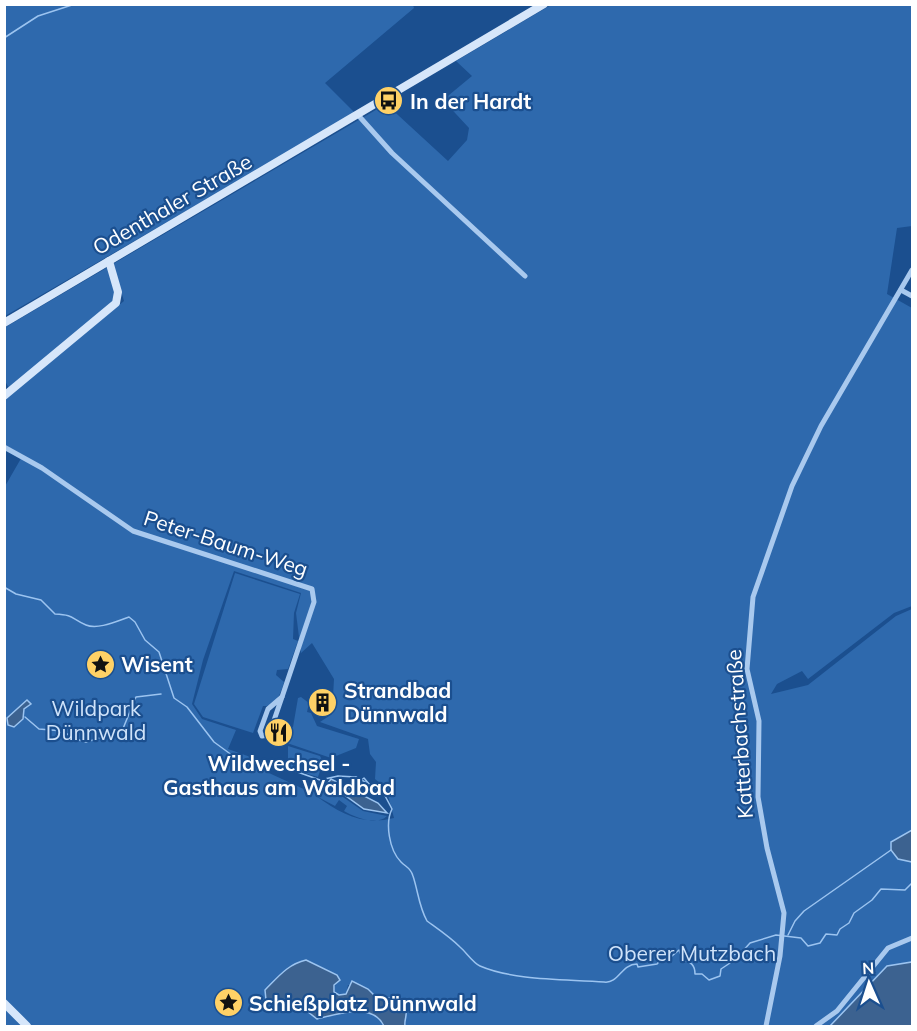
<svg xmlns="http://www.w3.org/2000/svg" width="917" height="1031" viewBox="0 0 917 1031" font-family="Mulish,sans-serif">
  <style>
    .green { fill: #2e69ad; fill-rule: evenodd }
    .water { fill: #3c6290; stroke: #9cc4f0; stroke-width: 1.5 }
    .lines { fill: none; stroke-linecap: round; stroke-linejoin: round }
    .stream { stroke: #9cc4f0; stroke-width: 1.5 }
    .street { stroke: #a9c9ee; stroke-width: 5 }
    .secondary { stroke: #d6e6fa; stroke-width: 8 }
    .labels { text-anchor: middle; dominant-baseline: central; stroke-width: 4.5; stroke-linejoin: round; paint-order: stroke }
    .poi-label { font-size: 21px; font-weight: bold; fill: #fff; stroke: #1b4f8f; text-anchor: start }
    .street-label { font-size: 21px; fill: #fff; stroke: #1b4f8f }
    .park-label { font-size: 21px; fill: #cfe3fa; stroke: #1b4f8f }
  </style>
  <rect width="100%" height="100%" fill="#1b4f8f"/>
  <g class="green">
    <polygon points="5,5 413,5 414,8 325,83 355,113 5,316"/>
    <path d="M551,5H912V226L897,228L887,294L912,308V606L894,613L808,679L802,671L777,684L771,694L808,685L896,616L912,609V962L887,966L830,1026H405L406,1010L384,996H375L368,989L348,985L346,994L339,995L334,992L337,975L306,960L286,1002L299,1004L317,1019C337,1014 373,1002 384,1026H5L4,488L23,455L5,445V399L124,301L113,264L386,104L448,161L467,140L469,128L443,100L472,76L456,61ZM234,571L301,593L296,613L301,653L312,643L334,679L332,714L320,722L368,739L370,754L376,762L375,779L386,788L394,818C363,826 341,814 316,796L335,806L339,800L347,806L344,811C356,818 377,826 387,816L363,811L340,795L338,797L326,785L314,782L310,792L269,773L270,766L281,764L286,767V764L272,760L270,764L228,749L236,730L202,719L192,704L203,660Z"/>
    <polygon points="108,267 116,290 112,304 10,390 5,381 4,328"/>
    <path d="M235,573L300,594L294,613L293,639L298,641L288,669L277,670L276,675L284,682C281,693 276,707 263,706L253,733L203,717L194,704Z"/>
    <polygon points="301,697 309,703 307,712 311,713 317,726 359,739 356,748 331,758 287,743 290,735 286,733 287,728 293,727 298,698"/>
    <polygon points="288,746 320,756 323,762 318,777 288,768"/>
  </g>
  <g class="water">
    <polygon points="27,700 31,704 24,709 23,719 14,727 8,725 7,718"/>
    <polygon points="331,779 378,803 387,813 364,809 328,783"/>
    <polygon points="912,830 912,862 898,859 891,850 891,842"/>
    <path d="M306,960L337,975L340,980L334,985V992L339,995L346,994L352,981L368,989L375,996C384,996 404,1000 406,1011C407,1016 404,1021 405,1026H384C373,1002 337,1014 317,1019L298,1004L266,1000L265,990C278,977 288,964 306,960Z"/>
    <polygon points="912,962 912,1026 830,1026 887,966"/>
  </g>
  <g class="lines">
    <g class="stream">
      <polyline points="4,38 38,16 75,4"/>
      <path d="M4,587L16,594L41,600L55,614C75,615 70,618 86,625C98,630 117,621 129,617L135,622L145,640L159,652L174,698L187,707L214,742L240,761L289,769L320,780L338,776L356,777L383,792L392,809C385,823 389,850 401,862C406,867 411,868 413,876C418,891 419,907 427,921C438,929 450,937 460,947C466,952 473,963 480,966C515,981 567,979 604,982C619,984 621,964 637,964L638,967L657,964L664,956H672L679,950L683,960C691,962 695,965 695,974H702L709,980L720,976L721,969L730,963L733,955L742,952L750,943L776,935L801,938L808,946L820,943L826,934L837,935L840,929L849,923L854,913L872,900L881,889L905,890L912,883"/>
      <polyline points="25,717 39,729 63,731 73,738"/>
      <polyline points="76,739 86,742 122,731 136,697 161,694"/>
      <polyline points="275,767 281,765 283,767"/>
      <polyline points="361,780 364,778 369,784"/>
      <polyline points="788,935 795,921 804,911 891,850"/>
    </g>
    <g class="street">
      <polyline points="358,115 392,153 525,276"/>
      <polyline points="901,290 912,296"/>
      <polyline points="4,447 42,468 133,531 312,589 314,602 282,697"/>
      <polygon points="282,697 269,735 262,736 260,731 268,709"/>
      <polyline points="766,1026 780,956 784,913 767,848 758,797 759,721 747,669 753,597 792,486 821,426 912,270"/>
      <polyline points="816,1026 837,1011 888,948 912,938"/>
    </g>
    <g class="secondary">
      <polyline points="4,323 544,4"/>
      <polyline points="4,396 116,303 118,292 109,261"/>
      <polyline points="4,1003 27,1026"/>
    </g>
  </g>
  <defs>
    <symbol id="bus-disc" viewBox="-11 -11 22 22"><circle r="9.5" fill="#ffd166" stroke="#1b4f8f"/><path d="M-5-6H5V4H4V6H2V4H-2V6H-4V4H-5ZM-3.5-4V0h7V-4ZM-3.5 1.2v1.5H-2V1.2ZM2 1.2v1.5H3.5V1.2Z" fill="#111"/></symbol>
    <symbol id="sight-disc" viewBox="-11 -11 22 22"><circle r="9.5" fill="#ffd166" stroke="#1b4f8f"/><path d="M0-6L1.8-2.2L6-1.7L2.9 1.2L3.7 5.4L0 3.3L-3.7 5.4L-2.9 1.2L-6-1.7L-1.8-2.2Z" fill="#111"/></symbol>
    <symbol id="building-disc" viewBox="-11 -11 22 22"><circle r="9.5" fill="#ffd166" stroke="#1b4f8f"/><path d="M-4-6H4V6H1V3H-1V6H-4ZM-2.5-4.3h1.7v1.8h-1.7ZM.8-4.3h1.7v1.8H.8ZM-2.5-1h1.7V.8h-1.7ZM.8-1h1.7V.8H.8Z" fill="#111"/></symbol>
    <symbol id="restaurant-disc" viewBox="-11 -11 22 22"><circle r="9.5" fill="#ffd166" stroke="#1b4f8f"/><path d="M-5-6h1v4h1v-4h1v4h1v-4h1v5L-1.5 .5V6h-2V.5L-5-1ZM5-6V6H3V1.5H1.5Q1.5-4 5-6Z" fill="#111"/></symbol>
  </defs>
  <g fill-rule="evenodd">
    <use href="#bus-disc" x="372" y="84" width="33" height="33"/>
    <use href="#sight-disc" x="84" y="648" width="33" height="33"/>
    <use href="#building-disc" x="306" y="686" width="33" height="33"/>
    <use href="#restaurant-disc" x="262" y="716" width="33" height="33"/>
    <use href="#sight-disc" x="212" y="986" width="33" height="33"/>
  </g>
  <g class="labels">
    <g class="poi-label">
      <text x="410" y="101">In der Hardt</text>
      <text x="121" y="664">Wisent</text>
      <text x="344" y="690">Strandbad<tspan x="344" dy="24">Dünnwald</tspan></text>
      <text x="279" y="763" text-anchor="middle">Wildwechsel -<tspan x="279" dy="24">Gasthaus am Waldbad</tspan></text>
      <text x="249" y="1003">Schießplatz Dünnwald</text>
    </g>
    <g class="street-label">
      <text transform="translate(172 204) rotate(-30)">Odenthaler Straße</text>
      <text transform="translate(226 543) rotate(18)">Peter-Baum-Weg</text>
      <text transform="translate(739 734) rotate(-94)">Katterbachstraße</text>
    </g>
    <g class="park-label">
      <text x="96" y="708">Wildpark<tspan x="96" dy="24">Dünnwald</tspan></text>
      <text x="692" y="953">Oberer Mutzbach</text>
    </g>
  </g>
  <rect width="917" height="1031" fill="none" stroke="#ffffff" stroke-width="12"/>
  <g transform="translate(869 983) rotate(357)" stroke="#1b4f8f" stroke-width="4.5" paint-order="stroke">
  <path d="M0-4.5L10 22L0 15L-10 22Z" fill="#ffffff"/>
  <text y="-9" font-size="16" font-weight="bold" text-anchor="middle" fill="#ffffff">N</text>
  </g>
</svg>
